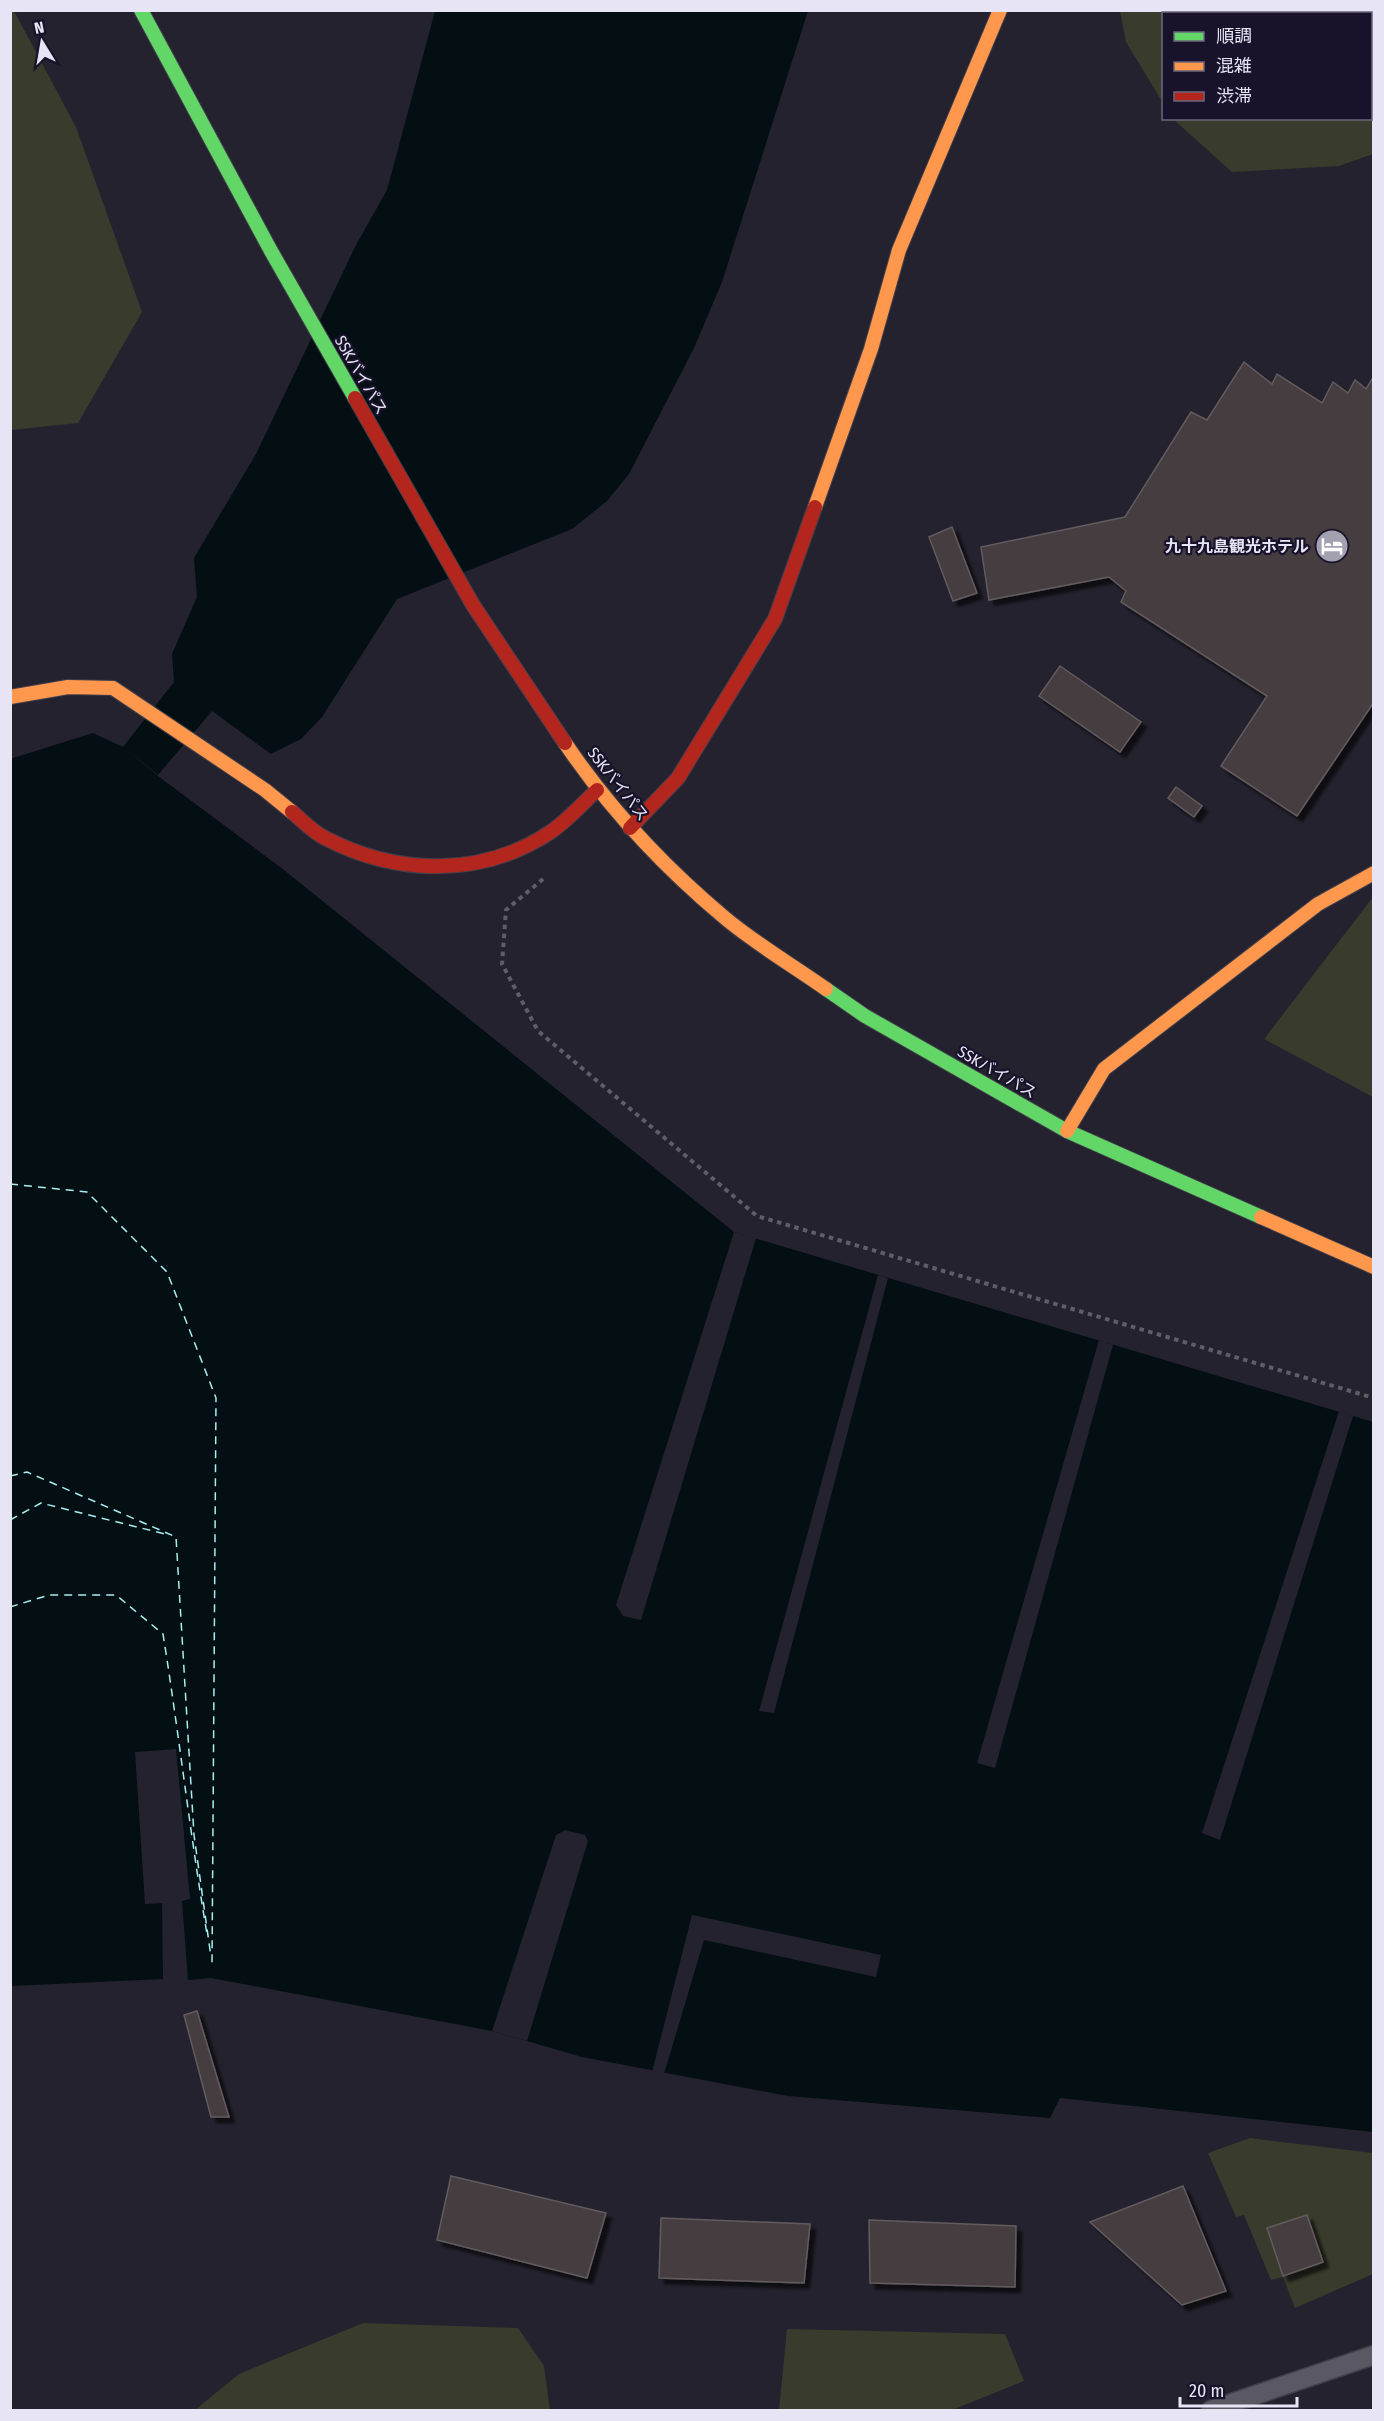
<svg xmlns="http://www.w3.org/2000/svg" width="1384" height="2421" viewBox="0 0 1384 2421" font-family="'Fira Sans Condensed','Noto Sans JP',sans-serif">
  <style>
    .green { fill: #393b2c }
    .water { fill: #030f12 }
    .pier { fill: #24222e }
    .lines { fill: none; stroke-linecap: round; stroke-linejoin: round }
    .ferry { stroke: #a8eff1; stroke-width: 1.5; stroke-dasharray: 8 6; stroke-linecap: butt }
    .building { fill: #443d40; stroke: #625b5e; stroke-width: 1.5; filter: url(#shadow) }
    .lane-casing { stroke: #413f4b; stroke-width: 21 }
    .fast-casing { stroke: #413f4b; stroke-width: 16 }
    .slow-casing { stroke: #413f4b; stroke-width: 16 }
    .jam-casing { stroke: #413f4b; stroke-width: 16 }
    .path { stroke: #5f5d66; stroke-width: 4; stroke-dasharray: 4.5 4.5; stroke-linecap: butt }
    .lane { stroke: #5a5863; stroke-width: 18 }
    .fast { stroke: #63d668; stroke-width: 14 }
    .slow { stroke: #ff974d; stroke-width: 14 }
    .jam { stroke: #b3261e; stroke-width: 14 }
    .labels { text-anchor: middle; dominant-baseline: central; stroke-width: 4.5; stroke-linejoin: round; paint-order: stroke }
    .street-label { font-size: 16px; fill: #e7e5f5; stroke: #18132a }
    .poi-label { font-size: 16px; font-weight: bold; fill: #e7e5f5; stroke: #18132a; text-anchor: end }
  </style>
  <defs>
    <filter id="shadow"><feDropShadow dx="5.5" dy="5.5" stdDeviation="1.5" flood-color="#0009"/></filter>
  </defs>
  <rect width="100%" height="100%" fill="#24222e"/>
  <g class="green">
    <polygon points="10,11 14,11 76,127 142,312 78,423 11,430"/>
    <polygon points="1120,11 1373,11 1373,154 1339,166 1232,172 1173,119 1370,118 1370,14 1164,14 1163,103 1126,42"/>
    <polygon points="1373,897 1374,1097 1373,1097 1264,1039"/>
    <polygon points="1250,2138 1373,2153 1373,2274 1295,2308 1283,2277 1271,2280 1244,2215 1236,2217 1208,2153"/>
    <polygon points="363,2323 518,2328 544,2366 550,2410 195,2410 239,2374"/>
    <polygon points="787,2329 1005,2334 1024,2381 952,2410 779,2410"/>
  </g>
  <polygon class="water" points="435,11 808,11 722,282 694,348 629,474 607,501 572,529 397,599 322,717 301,739 271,754 212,711 158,775 125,748 158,776 284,870 734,1232 1373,1422 1373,2132 1060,2098 1050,2118 788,2096 582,2057 492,2031 211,1978 188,1980 182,1901 190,1899 176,1749 135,1752 145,1904 162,1903 163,1979 11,1986 10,759 93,733 123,747 174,682 172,654 197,597 194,558 256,454 356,245 387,190"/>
  <g class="pier">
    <polygon points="734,1232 756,1238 641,1620 623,1616 616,1605"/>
    <polygon points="878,1275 888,1278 774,1713 759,1711"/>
    <polygon points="1099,1340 1113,1345 995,1768 977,1763"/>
    <polygon points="1339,1411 1353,1416 1220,1840 1202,1833"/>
    <polygon points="565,1830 585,1835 588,1841 527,2041 492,2031 556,1835"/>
    <polygon points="692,1915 881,1955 876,1977 704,1940 664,2074 652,2072"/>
  </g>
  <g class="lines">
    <g class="ferry">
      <polyline points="10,1184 87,1192 167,1272 216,1398 212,1964"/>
      <polyline points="10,1476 27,1472 176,1537 194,1835 211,1957"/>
      <polyline points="10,1520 41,1503 169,1535"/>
      <path d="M10,1607L49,1595H116L163,1634C179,1734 190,1834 207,1934"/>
    </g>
  </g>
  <g class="building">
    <polygon points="1244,362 1272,384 1277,374 1322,403 1333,382 1348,393 1355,380 1366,389 1374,376 1374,702 1297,816 1221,766 1267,696 1121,602 1126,591 1109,577 989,600 981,547 1125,517 1191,412 1207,420"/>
    <polygon points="952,527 977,593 953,601 929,537"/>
    <polygon points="1060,666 1141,722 1120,752 1039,696"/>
    <polygon points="1176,787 1202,806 1194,817 1168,798"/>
    <polygon points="197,2011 229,2117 211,2117 184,2015"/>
    <polygon points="451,2176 606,2213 587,2278 437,2240"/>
    <polygon points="1183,2186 1226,2291 1182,2305 1090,2222"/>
    <polygon points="1307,2215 1323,2262 1283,2276 1267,2228"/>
    <polygon points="661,2218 810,2224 804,2283 659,2278"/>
    <polygon points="869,2220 1016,2226 1015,2287 870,2283"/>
  </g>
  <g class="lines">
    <defs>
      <polyline id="lane" points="1211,2410 1374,2355"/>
      <g id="fast">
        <polyline points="141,10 271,251 355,398"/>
        <polyline points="826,989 865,1016 1067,1131 1261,1217"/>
      </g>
      <g id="slow">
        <polyline points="815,507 871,349 899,250 1000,10"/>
        <polyline points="10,697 68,687 113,688 265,790 292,812"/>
        <path d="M565,743C609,808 664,867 725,918C756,944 792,965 826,989"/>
        <polyline points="1067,1131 1104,1069 1318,904 1374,873"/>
        <polyline points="1261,1217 1374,1267"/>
      </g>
      <g id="jam">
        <polyline points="355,398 473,605 565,743"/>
        <path d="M292,812C303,821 313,832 325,838C396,875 480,878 549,833C566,822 582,804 597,790"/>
        <polyline points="630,828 678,778 775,619 815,507"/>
      </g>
    </defs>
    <use href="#lane" class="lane-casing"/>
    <use href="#fast" class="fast-casing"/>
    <use href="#slow" class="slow-casing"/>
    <use href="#jam" class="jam-casing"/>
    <polyline class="path" points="543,879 506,910 502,964 538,1031 757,1216 1374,1398"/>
    <use href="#lane" class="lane"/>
    <use href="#fast" class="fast"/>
    <use href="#slow" class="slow"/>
    <use href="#jam" class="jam"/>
  </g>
  <defs>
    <symbol id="hotel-disc" viewBox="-11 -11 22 22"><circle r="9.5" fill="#a3a1af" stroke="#18132a"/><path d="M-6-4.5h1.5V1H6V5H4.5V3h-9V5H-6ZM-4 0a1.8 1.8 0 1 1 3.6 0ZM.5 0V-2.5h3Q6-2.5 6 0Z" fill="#fff"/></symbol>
  </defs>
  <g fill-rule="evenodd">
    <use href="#hotel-disc" x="1313" y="527" width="38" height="38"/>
  </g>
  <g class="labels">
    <g class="street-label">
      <text transform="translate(361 375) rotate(60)">SSKバイパス</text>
      <text transform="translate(618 784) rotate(52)">SSKバイパス</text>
      <text transform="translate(997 1072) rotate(30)">SSKバイパス</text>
    </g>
    <g class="poi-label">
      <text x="1309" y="546">九十九島観光ホテル</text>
    </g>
  </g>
  <rect width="1384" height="2421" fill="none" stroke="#e7e5f5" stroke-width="24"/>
  <rect x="1162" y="12" width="210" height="108" fill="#18132a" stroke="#6b677b" stroke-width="1.5"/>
  <rect x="1174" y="32" width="30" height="9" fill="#63d668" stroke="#6b677b" stroke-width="1.5"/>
  <text x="1216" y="42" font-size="18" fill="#e7e5f5">順調</text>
  <rect x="1174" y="62" width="30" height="9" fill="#ff974d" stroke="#6b677b" stroke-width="1.5"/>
  <text x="1216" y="72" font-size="18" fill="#e7e5f5">混雑</text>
  <rect x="1174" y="92" width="30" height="9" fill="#b3261e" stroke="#6b677b" stroke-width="1.5"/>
  <text x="1216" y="102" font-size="18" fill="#e7e5f5">渋滞</text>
  <g transform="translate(42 42) rotate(349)" stroke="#18132a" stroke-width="4.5" paint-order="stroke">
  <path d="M0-4.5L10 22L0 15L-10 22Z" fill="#e7e5f5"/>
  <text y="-9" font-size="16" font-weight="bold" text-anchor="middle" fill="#e7e5f5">N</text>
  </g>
  <path d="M1180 2397v9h117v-9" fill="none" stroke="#e7e5f5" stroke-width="3"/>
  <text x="1189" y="2397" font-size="18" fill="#e7e5f5" stroke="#18132a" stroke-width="4.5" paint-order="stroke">20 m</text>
</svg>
